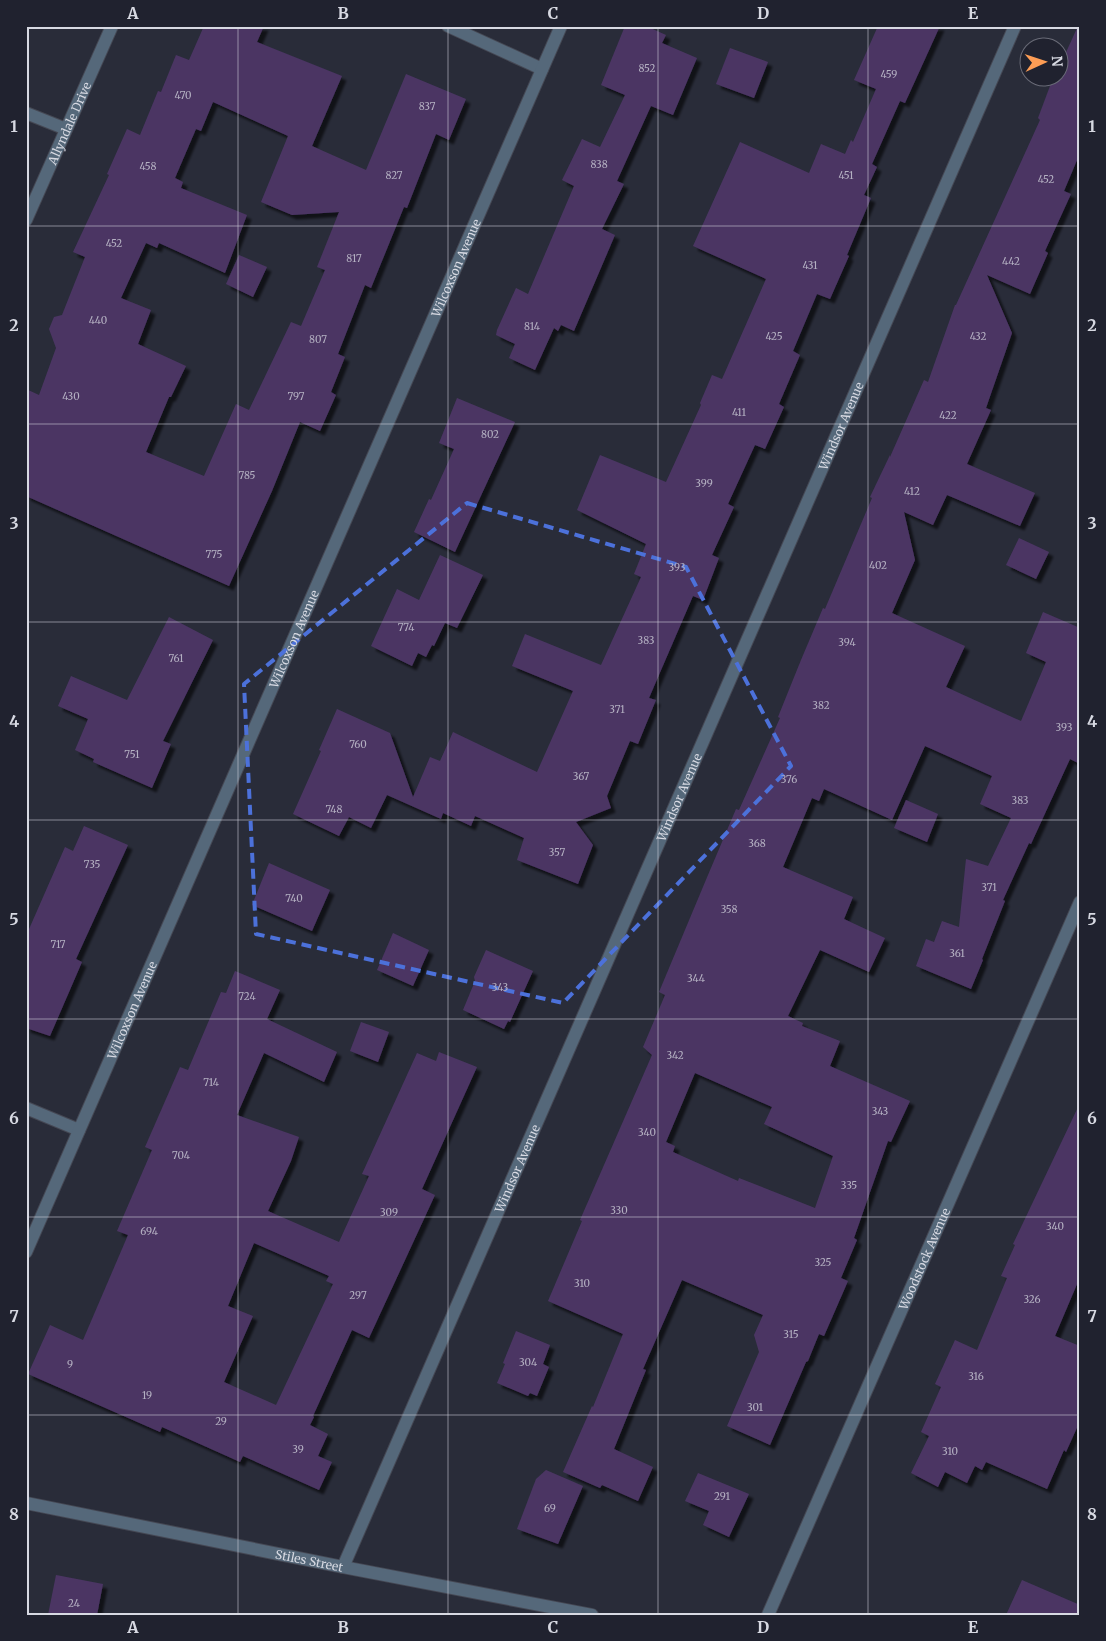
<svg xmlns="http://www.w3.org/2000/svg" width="1106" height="1641" viewBox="0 0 1106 1641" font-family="Merriweather,serif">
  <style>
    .building { fill: #4b3564; fill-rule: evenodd; filter: url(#shadow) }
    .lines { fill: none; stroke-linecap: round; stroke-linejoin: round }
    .minor-casing { stroke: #454854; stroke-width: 14 }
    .minor { stroke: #55687a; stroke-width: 12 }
    .marked { fill: none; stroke: #4c71da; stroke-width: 4; stroke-dasharray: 10 6; stroke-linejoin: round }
    .grid { fill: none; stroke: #d7d9e2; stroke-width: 1; stroke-opacity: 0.55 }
    .labels { text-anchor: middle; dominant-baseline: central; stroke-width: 4; stroke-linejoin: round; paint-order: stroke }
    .number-label { font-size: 10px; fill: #b4b0c2 }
    .street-label { font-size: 12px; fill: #d7d9e2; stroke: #20222f }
    .neatline { fill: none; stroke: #d7d9e2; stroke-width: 2 }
    .grid-label { font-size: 16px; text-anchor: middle; font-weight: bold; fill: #d7d9e2 }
  </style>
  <defs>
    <filter id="shadow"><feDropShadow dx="4.5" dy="4.5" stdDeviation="1" flood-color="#0009"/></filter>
  </defs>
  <rect width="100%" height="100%" fill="#292c39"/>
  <g class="building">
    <path d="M204,26H264L257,42L342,76L312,146L366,170L406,74L466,99L449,140L436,134L407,208L404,207L371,288L365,285L338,354L345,357L331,392L336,395L320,431L300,422L272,491L229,586L26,496V389L39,395L56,348L49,329L54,317L62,315L85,257L73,252L109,175L107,174L127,129L140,135L158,91L161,92L176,55L189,60ZM213,102L288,136L261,202L292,215L339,212L317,267L325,270L301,326L291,322L249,410L236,404L204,476L146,452L169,397H171L186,366L138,344L151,310L121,298L146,243L157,248L159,243L225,273L247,215L181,188L183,182L175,178L196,129L201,131Z"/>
    <polygon points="625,26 646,26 666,35 662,43 697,58 673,115 651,106 617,181 624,184 602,229 615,235 574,331 561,325 558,331 554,328 535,370 509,358 515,344 496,335 497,330 516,288 528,294 574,186 562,180 582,139 600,147 625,95 601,85"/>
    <polygon points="878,26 940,26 905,103 900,101 872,164 877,167 864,195 871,198 847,255 849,256 830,299 817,294 793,351 800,355 779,404 784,407 765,449 755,445 728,504 734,507 712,555 719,558 703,600 693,596 649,698 656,700 638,744 630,741 607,796 611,808 576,822 593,845 578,884 517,860 524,838 475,816 471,826 443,813 441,819 387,795 371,828 349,817 339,836 293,814 321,751 319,750 337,709 390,733 413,797 430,757 440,761 453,732 537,772 573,691 512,666 525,634 601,665 641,577 634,574 646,544 577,510 600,455 666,482 701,405 700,403 712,375 722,379 766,279 693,246 740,142 809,173 821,144 845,154 851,140 853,142 876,89 854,80"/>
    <path d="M1078,26H1080V153L1064,191L1071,194L1045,251L1048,253L1030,294L987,275L1012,333L986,408L991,410L967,464L1035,493L1020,526L947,495L933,525L904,512L915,560L892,613L965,646L946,687L1021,721L1046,662L1026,653L1043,612L1080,628V764L1070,759L1031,844L1029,843L1003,900L1005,901L982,959L983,960L971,989L916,966L926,939L934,942L942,921L959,927L966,859L988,866L1011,818L980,804L992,776L925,746L892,820L824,789L819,801L812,798L783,867L853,897L844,919L885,938L869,972L820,950L788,1016L803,1023L802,1026L840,1041L830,1066L910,1101L891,1142L888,1141L854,1238L857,1240L841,1278L848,1281L824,1336L819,1334L808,1361L806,1362L770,1445L727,1426L759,1352L754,1335L763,1315L682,1280L643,1369L646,1370L614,1449L653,1467L638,1501L602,1485L600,1488L563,1472L592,1406L593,1407L623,1334L548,1301L582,1221L580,1220L652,1055L643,1047L665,995L659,992L708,875L736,809L739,810L780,718L778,717L801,660L823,608L825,609L872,498L870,497L890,455V457L924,380L928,382L955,305H956L1040,120L1038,118L1053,78H1058V70ZM695,1073L772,1107L764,1124L833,1156L815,1208L739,1178L738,1181L673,1152L675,1146L666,1142Z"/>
    <polygon points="730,48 768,62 754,98 716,84"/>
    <polygon points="239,255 267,267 253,297 226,284"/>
    <polygon points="457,398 515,422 455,552 414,532 429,499 431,500 454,449 439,443"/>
    <polygon points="1019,538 1049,552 1036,579 1006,565"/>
    <polygon points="440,555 483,575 457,628 445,623 434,646 432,645 426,657 418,653 412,666 371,646 397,589 419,600"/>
    <polygon points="169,617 213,640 163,741 171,744 152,788 93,762 94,759 75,750 88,719 58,706 71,676 127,700"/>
    <polygon points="906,800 938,814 927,842 894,828"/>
    <polygon points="84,826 128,845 76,959 82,962 50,1036 26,1028 26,936 65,847 73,851"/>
    <polygon points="269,863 330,890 312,931 252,905"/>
    <polygon points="393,933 429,950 413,986 377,970"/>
    <polygon points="486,950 533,971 510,1022 508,1021 504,1029 463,1010 475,981 474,977"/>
    <path d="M235,971L280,990L267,1019L337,1052L324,1082L264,1053L237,1115L299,1137L291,1161L268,1211L339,1242L369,1176L362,1174L417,1053L436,1061L439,1052L477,1067L422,1189L435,1195L369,1338L352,1330L313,1416L314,1417L310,1425L328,1434L318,1456L332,1462L319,1490L243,1456L240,1462L162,1427L160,1432L28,1374L50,1325L83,1340L128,1235L117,1231L152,1150L145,1147L180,1067L188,1070L221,992L226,993ZM254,1243L329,1276L326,1281L333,1284L276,1405L224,1382L253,1316L228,1306Z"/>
    <polygon points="361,1022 389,1032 378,1062 350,1051"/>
    <polygon points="1080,1103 1080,1277 1055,1336 1080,1346 1080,1421 1066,1452 1064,1450 1047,1489 986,1462 982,1470 975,1466 967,1483 945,1472 938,1487 911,1473 929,1436 921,1432 941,1387 935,1384 955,1340 977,1350 1007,1278 1001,1276 1015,1245 1013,1244"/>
    <polygon points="516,1331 550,1345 543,1364 549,1367 537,1396 530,1393 528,1396 497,1383 505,1364 503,1363"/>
    <polygon points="546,1470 583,1486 558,1544 517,1529 536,1479"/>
    <polygon points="698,1473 749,1494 729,1537 703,1525 709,1511 685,1501"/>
    <polygon points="56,1575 103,1584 97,1615 48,1615"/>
    <polygon points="1022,1580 1080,1605 1080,1615 1006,1615"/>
  </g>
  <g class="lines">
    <defs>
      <g id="minor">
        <polyline points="448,26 542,69"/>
        <polyline points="26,113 66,129"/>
        <path id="s1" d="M26,220L112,26"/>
        <polyline points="26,1108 79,1130"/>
        <path id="s2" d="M26,1252L561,26"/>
        <path id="s3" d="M26,1503L343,1567L592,1615"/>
        <path id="s4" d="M343,1567L1015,26"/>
        <path id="s5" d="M768,1615L1080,902"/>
      </g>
    </defs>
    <use href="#minor" class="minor-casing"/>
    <use href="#minor" class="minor"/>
  </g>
  <path class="marked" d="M467,503L686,567L791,766L563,1003L256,934L244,684Z"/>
  <path class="grid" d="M238,26V1615M448,26V1615M658,26V1615M868,26V1615M26,226H1080M26,424H1080M26,622H1080M26,820H1080M26,1019H1080M26,1217H1080M26,1415H1080"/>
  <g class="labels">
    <g class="number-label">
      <text x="647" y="68">852</text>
      <text x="889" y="74">459</text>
      <text x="183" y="95">470</text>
      <text x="427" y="106">837</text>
      <text x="599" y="164">838</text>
      <text x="148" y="166">458</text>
      <text x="394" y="175">827</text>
      <text x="846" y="175">451</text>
      <text x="1046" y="179">452</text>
      <text x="114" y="243">452</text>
      <text x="354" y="258">817</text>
      <text x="1011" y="261">442</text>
      <text x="810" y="265">431</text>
      <text x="98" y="320">440</text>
      <text x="532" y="326">814</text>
      <text x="774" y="336">425</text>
      <text x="978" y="336">432</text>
      <text x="318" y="339">807</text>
      <text x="71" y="396">430</text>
      <text x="296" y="396">797</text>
      <text x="739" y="412">411</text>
      <text x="948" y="415">422</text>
      <text x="490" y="434">802</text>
      <text x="247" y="475">785</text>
      <text x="704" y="483">399</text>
      <text x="912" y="491">412</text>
      <text x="214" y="554">775</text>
      <text x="878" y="565">402</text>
      <text x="677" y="567">393</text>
      <text x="406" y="627">774</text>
      <text x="646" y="640">383</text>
      <text x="847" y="642">394</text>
      <text x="176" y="658">761</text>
      <text x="821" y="705">382</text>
      <text x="617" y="709">371</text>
      <text x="1064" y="727">393</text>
      <text x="358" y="744">760</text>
      <text x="132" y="754">751</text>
      <text x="581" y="776">367</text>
      <text x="789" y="779">376</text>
      <text x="1020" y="800">383</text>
      <text x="334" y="809">748</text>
      <text x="757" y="843">368</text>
      <text x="557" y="852">357</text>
      <text x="92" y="864">735</text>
      <text x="989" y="887">371</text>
      <text x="294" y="898">740</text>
      <text x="729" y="909">358</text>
      <text x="58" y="944">717</text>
      <text x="957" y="953">361</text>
      <text x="696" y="978">344</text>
      <text x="500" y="987">343</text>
      <text x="247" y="996">724</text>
      <text x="675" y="1055">342</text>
      <text x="211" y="1082">714</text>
      <text x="880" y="1111">343</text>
      <text x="647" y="1132">340</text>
      <text x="181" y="1155">704</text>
      <text x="849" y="1185">335</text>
      <text x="619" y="1210">330</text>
      <text x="389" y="1212">309</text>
      <text x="1055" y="1226">340</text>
      <text x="149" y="1231">694</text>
      <text x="823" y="1262">325</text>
      <text x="582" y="1283">310</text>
      <text x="358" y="1295">297</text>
      <text x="1032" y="1299">326</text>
      <text x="791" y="1334">315</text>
      <text x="528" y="1362">304</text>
      <text x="70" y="1364">9</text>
      <text x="976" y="1376">316</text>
      <text x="147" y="1395">19</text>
      <text x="755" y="1407">301</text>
      <text x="221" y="1421">29</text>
      <text x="298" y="1449">39</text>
      <text x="950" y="1451">310</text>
      <text x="722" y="1496">291</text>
      <text x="550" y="1508">69</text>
      <text x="74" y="1603">24</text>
    </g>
    <g class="street-label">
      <text stroke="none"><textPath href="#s1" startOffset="106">Allyndale Drive</textPath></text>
      <text stroke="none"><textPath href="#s2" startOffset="1074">Wilcoxson Avenue</textPath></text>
      <text stroke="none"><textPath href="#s4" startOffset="1245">Windsor Avenue</textPath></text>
      <text stroke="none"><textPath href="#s2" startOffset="669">Wilcoxson Avenue</textPath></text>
      <text stroke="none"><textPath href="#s4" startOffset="840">Windsor Avenue</textPath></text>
      <text stroke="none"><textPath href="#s2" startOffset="264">Wilcoxson Avenue</textPath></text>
      <text stroke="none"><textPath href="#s4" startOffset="435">Windsor Avenue</textPath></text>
      <text stroke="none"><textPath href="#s5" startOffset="389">Woodstock Avenue</textPath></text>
      <text stroke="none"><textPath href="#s3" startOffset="289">Stiles Street</textPath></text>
    </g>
  </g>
  <rect width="1106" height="1641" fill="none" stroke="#20222f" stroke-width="55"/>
  <g transform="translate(1044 62) rotate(87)"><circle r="24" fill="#20222f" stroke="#696b77"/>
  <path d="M0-4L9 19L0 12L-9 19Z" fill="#fd9d55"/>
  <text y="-8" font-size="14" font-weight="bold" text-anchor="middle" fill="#d7d9e2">N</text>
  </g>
  <rect x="28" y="28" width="1050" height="1586" class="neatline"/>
  <g class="grid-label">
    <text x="133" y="19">A</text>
    <text x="343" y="19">B</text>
    <text x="553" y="19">C</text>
    <text x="763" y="19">D</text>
    <text x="973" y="19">E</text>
    <text x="14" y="132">1</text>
    <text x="1092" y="132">1</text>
    <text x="14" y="331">2</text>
    <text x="1092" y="331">2</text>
    <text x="14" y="529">3</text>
    <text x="1092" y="529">3</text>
    <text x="14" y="727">4</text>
    <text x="1092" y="727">4</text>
    <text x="14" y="925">5</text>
    <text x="1092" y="925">5</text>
    <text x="14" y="1124">6</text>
    <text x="1092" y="1124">6</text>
    <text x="14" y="1322">7</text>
    <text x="1092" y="1322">7</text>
    <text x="14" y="1520">8</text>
    <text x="1092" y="1520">8</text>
    <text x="133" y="1633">A</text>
    <text x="343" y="1633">B</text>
    <text x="553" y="1633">C</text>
    <text x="763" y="1633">D</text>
    <text x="973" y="1633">E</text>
  </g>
</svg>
